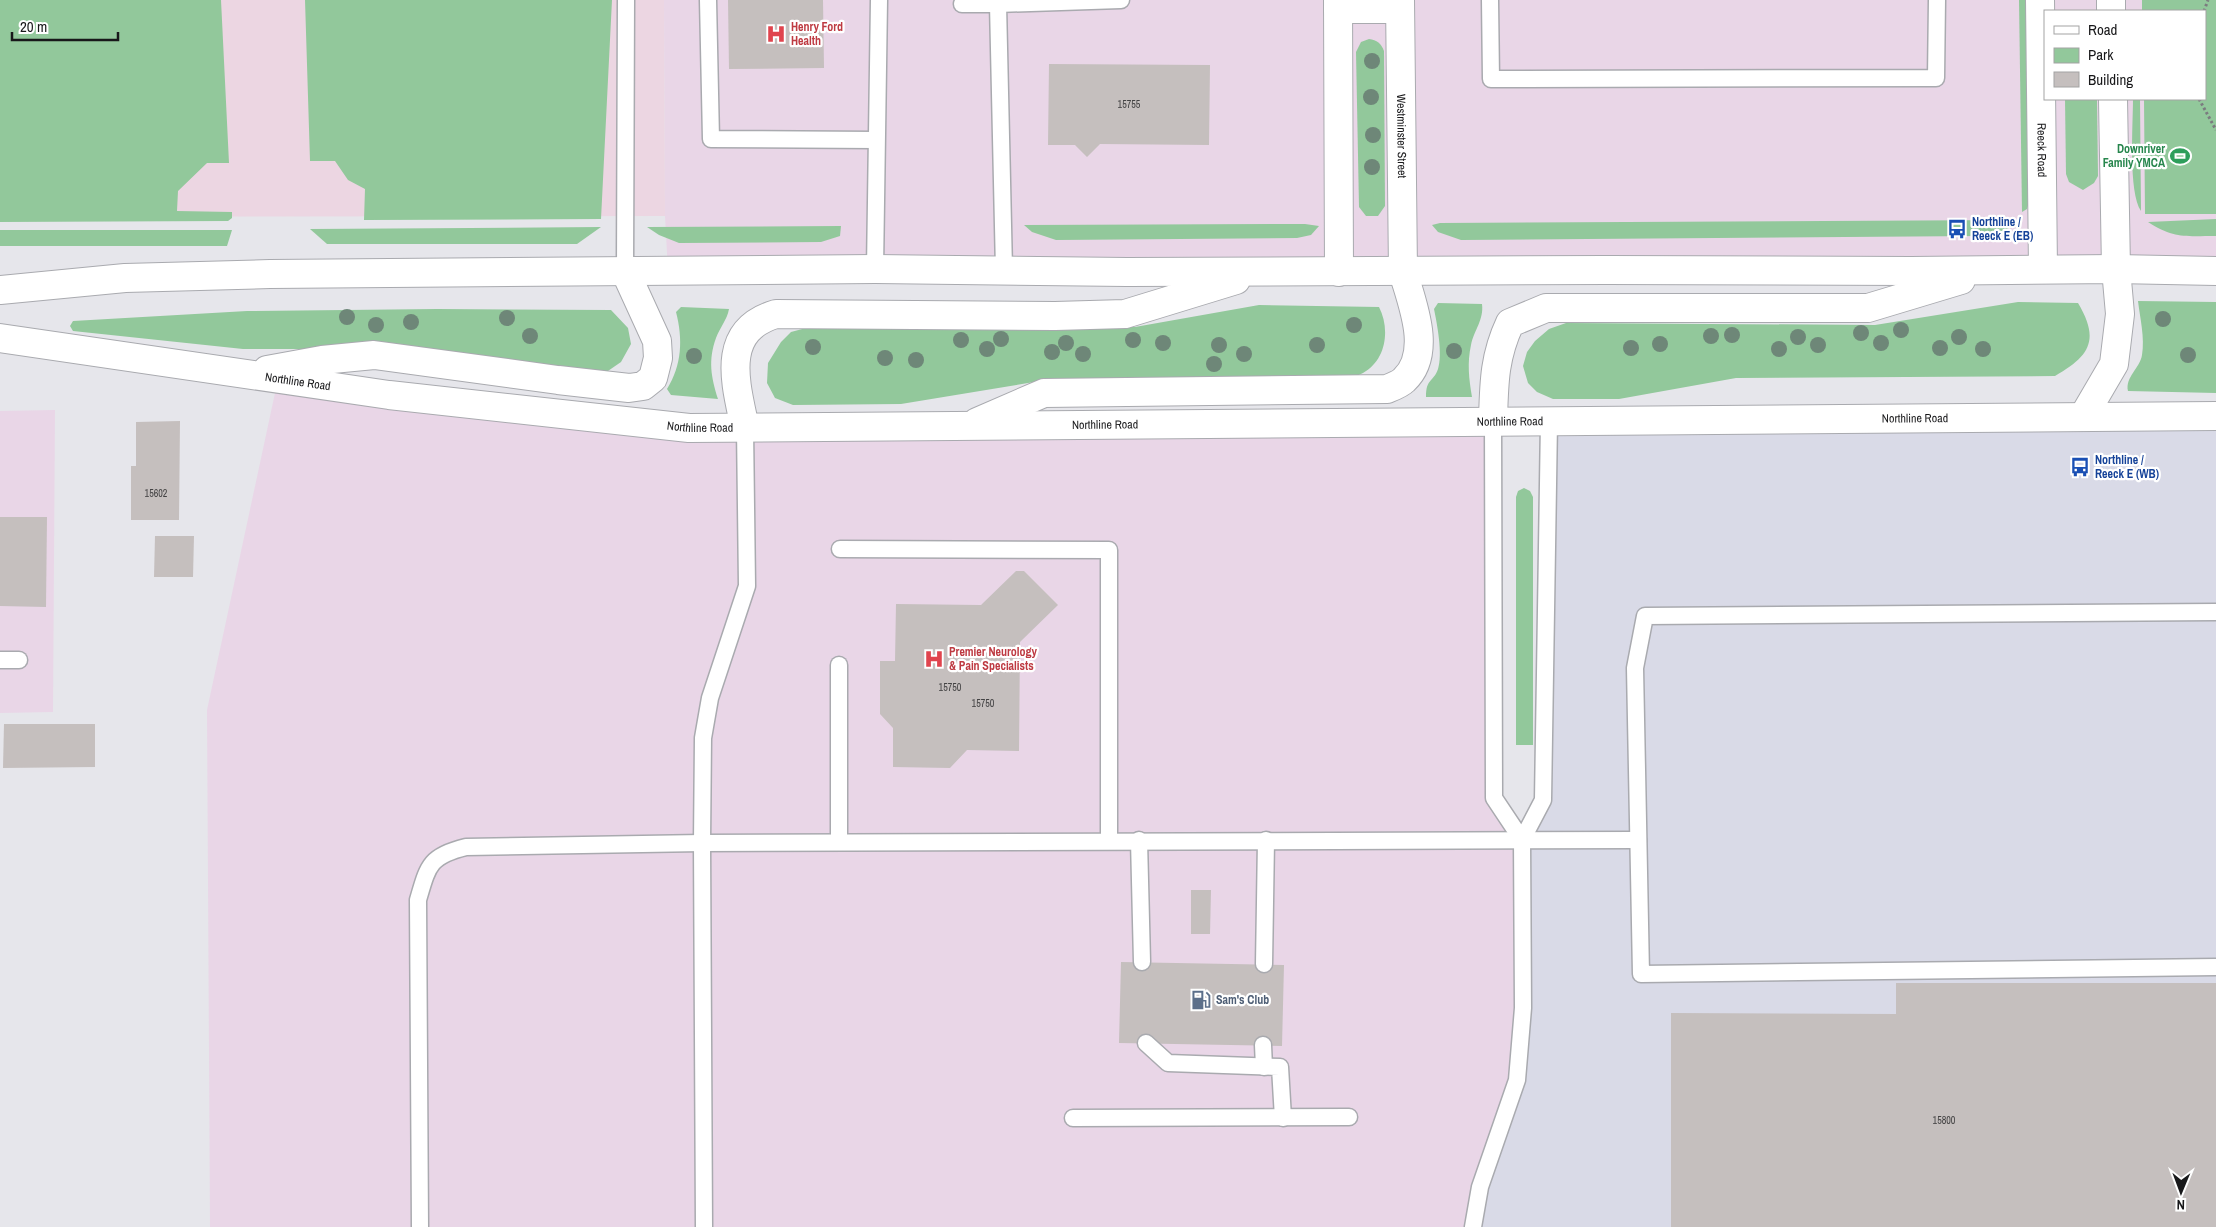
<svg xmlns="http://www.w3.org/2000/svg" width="2216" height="1227" viewBox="0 0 2216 1227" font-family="'Archivo Narrow',sans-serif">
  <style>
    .commercial { fill: #e9d6e7; fill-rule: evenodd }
    .built { fill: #d9dae7 }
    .education { fill: #ecd6e2 }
    .green { fill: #92c89b }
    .building { fill: #c5bfbe }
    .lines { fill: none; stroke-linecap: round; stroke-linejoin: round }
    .lane-casing { stroke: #a9aaaf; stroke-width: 19 }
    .street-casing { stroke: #a9aaaf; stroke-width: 30 }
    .secondary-casing { stroke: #a9aaaf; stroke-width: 30 }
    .path { stroke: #7b7b7f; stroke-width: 3; stroke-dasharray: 2.5 2.5; stroke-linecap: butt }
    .lane { stroke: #fff; stroke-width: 16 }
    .street { stroke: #fff; stroke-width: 28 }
    .secondary { stroke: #fff; stroke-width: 28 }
    .tree { fill: #6e8778 }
    .labels { text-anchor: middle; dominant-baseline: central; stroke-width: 4.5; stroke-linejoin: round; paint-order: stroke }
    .number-label { font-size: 10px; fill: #434243 }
    .health-label { font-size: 12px; font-weight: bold; fill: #be3a42; stroke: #fff; text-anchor: start }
    .street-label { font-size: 12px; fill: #18181a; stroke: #fff }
    .leisure-label { font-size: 12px; font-weight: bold; fill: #27864d; stroke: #fff; text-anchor: end }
    .transit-label { font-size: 12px; font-weight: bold; fill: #164399; stroke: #fff; text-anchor: start }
    .service-label { font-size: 12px; font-weight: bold; fill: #4e5e75; stroke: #fff; text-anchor: start }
  </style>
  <rect width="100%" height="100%" fill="#e6e6eb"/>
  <g class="commercial">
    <path d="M664,0H2216V271H668L665,216ZM2045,11H2205V99H2045Z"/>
    <polygon points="278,379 616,421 1493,421 1494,798 1522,840 1517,1080 1473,1227 210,1227 207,710"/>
    <polygon points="55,410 53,712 0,713 0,411"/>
  </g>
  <polygon class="built" points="2216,416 2216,1227 1473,1227 1517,1080 1522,840 1543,800 1549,421"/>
  <polygon class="education" points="0,0 664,0 665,216 0,217"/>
  <g class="green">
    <polygon points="0,0 221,0 229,163 207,163 178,191 177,211 232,212 232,218 228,221 0,222"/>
    <polygon points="305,0 612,0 601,219 364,220 365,189 348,180 335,161 310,161"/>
    <polygon points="2019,0 2026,0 2028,5 2029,202 2027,209 2022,212"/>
    <polygon points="2142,0 2216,0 2216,214 2145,214 2144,99 2205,99 2205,11 2142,11"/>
    <path d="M1369,39C1377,40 1381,43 1384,51L1385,206L1378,216H1366L1359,207L1356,52L1361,42Z"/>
    <polygon points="2065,99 2097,99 2098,176 2094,183 2083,190 2069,182 2066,174"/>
    <path d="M2133,99H2140L2141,211C2128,192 2133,124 2133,99Z"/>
    <path d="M2216,219V236C2186,236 2174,239 2148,222Z"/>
    <path d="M2011,220L2017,222C2004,233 1995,235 1978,236L1461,240L1438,232L1432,225L1440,223Z"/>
    <polygon points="1305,224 1319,226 1311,235 1297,238 1056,240 1032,232 1024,225"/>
    <polygon points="841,226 840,236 821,242 679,243 659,235 647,227"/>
    <polygon points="601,227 577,244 327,244 310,229"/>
    <polygon points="0,230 232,230 227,246 0,246"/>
    <path d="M2138,301L2216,302V393L2128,391C2125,377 2140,368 2142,355C2145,338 2140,318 2138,301Z"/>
    <path d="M2018,302L2078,303C2100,340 2090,356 2055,376L1736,378L1619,399H1553L1537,392L1528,383L1523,366L1527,352L1535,341L1549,329L1566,323L1875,325Z"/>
    <path d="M1438,303L1482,304C1484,320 1474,330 1471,345C1467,363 1469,379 1472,397H1426C1426,378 1433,383 1438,369C1443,354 1437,324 1434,309Z"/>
    <path d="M1259,305L1379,307C1390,328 1387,360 1363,373C1356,377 1348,378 1341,381L1046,380L901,404L793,405L775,398L767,383L768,363L781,342L791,332L806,328L1135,327Z"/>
    <path d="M681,307L729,309C727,320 720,327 716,338C708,360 711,377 718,399L671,395L667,389C682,365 683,339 676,312Z"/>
    <polygon points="437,309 611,310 628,328 631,344 621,362 605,373 398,349 243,349 73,331 70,326 73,321 247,311"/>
    <polygon points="1524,488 1530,491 1533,497 1533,745 1516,745 1516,497 1518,491"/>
  </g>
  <g class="building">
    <polygon points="728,0 823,0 824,68 729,69"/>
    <polygon points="1049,64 1210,65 1209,145 1100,144 1087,157 1075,145 1048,145"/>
    <polygon points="180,421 179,520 131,520 131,466 136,466 136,422"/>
    <polygon points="0,517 47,517 46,607 0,606"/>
    <polygon points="155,536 194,536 193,577 154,577"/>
    <polygon points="1016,571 1024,571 1058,605 1020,642 1019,751 967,750 950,768 893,767 893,728 880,714 880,661 895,661 896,604 981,605"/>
    <polygon points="4,724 95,724 95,767 3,768"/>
    <polygon points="1191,890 1211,890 1210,934 1191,934"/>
    <polygon points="1121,962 1284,965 1282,1046 1119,1043"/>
    <polygon points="1896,983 2216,983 2216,1227 1671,1227 1671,1013 1896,1014"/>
  </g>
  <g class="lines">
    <defs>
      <g id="lane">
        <polyline points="708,0 711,139 876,140"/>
        <polyline points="1490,0 1491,79 1936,78 1937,0"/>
        <polyline points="962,4 998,4"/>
        <polyline points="875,269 879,0"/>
        <polyline points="1004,270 998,4 1121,0"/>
        <polyline points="625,271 626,0"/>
        <polyline points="1493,421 1494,798 1522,840 1543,800 1549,421"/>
        <polyline points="840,549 1109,550 1109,841"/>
        <polyline points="2216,612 1645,616 1635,668 1641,974 2216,967"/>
        <polyline points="0,660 19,660"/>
        <polyline points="1139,840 1142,962"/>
        <polyline points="839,842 839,665"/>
        <polyline points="1264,964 1266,840"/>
        <polyline points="1146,1043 1168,1063 1280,1067 1283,1118"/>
        <polyline points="1263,1045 1264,1067"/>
        <polyline points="1073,1118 1349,1117"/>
        <path d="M420,1227L418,900C428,866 429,856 466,847L702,843L1638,840"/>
        <polyline points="704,1227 702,843 703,738 710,698 747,586 745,428"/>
        <polyline points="1473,1227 1480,1187 1517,1080 1523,1008 1522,840"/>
      </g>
      <g id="street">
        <polyline points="1338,0 1339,272"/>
        <path id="s1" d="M1400,0L1403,272"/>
        <polyline points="1338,9 1400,9"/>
      </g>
      <g id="secondary">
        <path id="s2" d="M2040,0L2043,269"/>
        <polyline points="2111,0 2111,11"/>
        <polyline points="0,290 125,278 270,274 875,269 1127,272 1607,270 1911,271 2116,269 2216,271"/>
        <path id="s3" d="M0,338L389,395L689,428L2216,416"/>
        <polyline points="267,370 322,360 374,355 558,380 629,388 643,386 653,378 658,358 657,341 625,271"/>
        <polyline points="2083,417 2114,364 2120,314 2116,269 2113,99"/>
        <path d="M1493,421C1494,384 1494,357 1510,323L1546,308H1868L1961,280"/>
        <path d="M977,422L1044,393L1387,389C1392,387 1400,384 1404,380C1433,353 1412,303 1403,272"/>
        <path d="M745,428C736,384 719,331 776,314L1055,316L1125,314L1236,280"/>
      </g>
    </defs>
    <use href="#lane" class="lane-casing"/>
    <use href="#street" class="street-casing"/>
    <use href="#secondary" class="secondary-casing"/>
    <g class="path">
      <polyline points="2204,11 2208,0"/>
      <polyline points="2199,99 2216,130"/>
    </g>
    <use href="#lane" class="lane"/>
    <use href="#street" class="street"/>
    <use href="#secondary" class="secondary"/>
  </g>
  <g class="tree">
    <circle cx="1372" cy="61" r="8"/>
    <circle cx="1371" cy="97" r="8"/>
    <circle cx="1373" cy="135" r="8"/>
    <circle cx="1372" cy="167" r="8"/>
    <circle cx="347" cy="317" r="8"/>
    <circle cx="507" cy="318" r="8"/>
    <circle cx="2163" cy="319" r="8"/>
    <circle cx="411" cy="322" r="8"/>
    <circle cx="376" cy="325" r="8"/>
    <circle cx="1354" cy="325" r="8"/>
    <circle cx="1901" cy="330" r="8"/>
    <circle cx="1861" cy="333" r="8"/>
    <circle cx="1732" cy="335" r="8"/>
    <circle cx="530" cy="336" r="8"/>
    <circle cx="1711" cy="336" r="8"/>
    <circle cx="1798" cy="337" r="8"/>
    <circle cx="1959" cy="337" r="8"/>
    <circle cx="1001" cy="339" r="8"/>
    <circle cx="961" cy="340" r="8"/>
    <circle cx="1133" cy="340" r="8"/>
    <circle cx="1066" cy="343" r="8"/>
    <circle cx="1163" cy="343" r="8"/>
    <circle cx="1881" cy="343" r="8"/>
    <circle cx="1660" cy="344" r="8"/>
    <circle cx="1219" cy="345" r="8"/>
    <circle cx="1317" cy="345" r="8"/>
    <circle cx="1818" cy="345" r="8"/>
    <circle cx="813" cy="347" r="8"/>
    <circle cx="1631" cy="348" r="8"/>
    <circle cx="1940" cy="348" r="8"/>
    <circle cx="987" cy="349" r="8"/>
    <circle cx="1779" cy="349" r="8"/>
    <circle cx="1983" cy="349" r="8"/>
    <circle cx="1454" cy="351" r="8"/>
    <circle cx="1052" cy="352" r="8"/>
    <circle cx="1083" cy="354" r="8"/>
    <circle cx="1244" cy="354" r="8"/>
    <circle cx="2188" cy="355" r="8"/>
    <circle cx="694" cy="356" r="8"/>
    <circle cx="885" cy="358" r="8"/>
    <circle cx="916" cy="360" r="8"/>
    <circle cx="1214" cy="364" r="8"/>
  </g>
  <defs>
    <symbol id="hospital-bare" viewBox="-9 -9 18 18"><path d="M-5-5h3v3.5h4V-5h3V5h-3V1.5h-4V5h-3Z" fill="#e0444e" stroke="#fff" stroke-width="2.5" paint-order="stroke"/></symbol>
    <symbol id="stadium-bare" viewBox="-9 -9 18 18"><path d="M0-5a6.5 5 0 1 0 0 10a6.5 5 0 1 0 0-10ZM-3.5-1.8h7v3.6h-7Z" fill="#2e9e5b" stroke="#fff" stroke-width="2.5" paint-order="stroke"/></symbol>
    <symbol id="bus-bare" viewBox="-9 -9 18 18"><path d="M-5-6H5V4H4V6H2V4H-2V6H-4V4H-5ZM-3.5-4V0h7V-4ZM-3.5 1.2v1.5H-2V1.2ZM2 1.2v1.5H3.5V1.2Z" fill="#1a4fb4" stroke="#fff" stroke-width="2.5" paint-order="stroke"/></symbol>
    <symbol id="fuel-bare" viewBox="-9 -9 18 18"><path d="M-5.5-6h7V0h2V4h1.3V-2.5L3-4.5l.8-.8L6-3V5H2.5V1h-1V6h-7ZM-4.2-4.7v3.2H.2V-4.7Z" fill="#5c6f8a" stroke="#fff" stroke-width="2.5" paint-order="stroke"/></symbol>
  </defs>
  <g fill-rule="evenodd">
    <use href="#hospital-bare" x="762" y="20" width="28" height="28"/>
    <use href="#stadium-bare" x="2166" y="142" width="28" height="28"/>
    <use href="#bus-bare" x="1943" y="215" width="28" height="28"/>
    <use href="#bus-bare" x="2066" y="453" width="28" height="28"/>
    <use href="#hospital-bare" x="920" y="645" width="28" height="28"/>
    <use href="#fuel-bare" x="1187" y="986" width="28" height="28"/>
  </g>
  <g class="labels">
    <g class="number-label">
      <text x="1129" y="104">15755</text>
      <text x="156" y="493">15602</text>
      <text x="950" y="687">15750</text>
      <text x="983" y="703">15750</text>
      <text x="1944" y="1120">15800</text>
    </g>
    <g class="health-label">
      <text x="791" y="27">Henry Ford<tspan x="791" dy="14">Health</tspan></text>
      <text x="949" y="652">Premier Neurology<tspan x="949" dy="14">&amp; Pain Specialists</tspan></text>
    </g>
    <g class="street-label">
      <text stroke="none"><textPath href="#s1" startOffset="136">Westminster Street</textPath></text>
      <text stroke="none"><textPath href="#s2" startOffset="150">Reeck Road</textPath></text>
      <text stroke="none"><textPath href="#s3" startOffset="301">Northline Road</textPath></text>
      <text stroke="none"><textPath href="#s3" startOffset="1921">Northline Road</textPath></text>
      <text stroke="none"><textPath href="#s3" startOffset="1516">Northline Road</textPath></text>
      <text stroke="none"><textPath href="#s3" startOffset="1111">Northline Road</textPath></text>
      <text stroke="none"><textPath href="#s3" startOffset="706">Northline Road</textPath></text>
    </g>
    <g class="leisure-label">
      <text x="2165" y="149">Downriver<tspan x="2165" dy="14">Family YMCA</tspan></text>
    </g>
    <g class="transit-label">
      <text x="1972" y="222">Northline /<tspan x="1972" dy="14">Reeck E (EB)</tspan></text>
      <text x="2095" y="460">Northline /<tspan x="2095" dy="14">Reeck E (WB)</tspan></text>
    </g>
    <g class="service-label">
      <text x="1216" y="1000">Sam's Club</text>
    </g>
  </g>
  <rect x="2044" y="10" width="162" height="90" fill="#ffffff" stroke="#a3a3a3"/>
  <rect x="2054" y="26" width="25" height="8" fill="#ffffff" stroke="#a3a3a3"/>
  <text x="2088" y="35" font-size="15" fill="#18181a">Road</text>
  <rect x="2054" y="48" width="25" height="15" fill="#92c89b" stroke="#a3a3a3"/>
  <text x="2088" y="60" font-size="15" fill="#18181a">Park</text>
  <rect x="2054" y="72" width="25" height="15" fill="#c5bfbe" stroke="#a3a3a3"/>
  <text x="2088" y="85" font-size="15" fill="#18181a">Building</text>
  <g transform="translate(2181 1192) rotate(181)" stroke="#ffffff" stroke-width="4" paint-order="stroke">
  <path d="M0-4L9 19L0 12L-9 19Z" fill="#18181a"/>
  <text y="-8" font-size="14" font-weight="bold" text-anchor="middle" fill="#18181a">N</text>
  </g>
  <path d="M12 32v8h106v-8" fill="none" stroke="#18181a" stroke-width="2.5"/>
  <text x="20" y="32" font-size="15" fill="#18181a" stroke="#ffffff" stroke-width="4" paint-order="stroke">20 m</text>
</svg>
